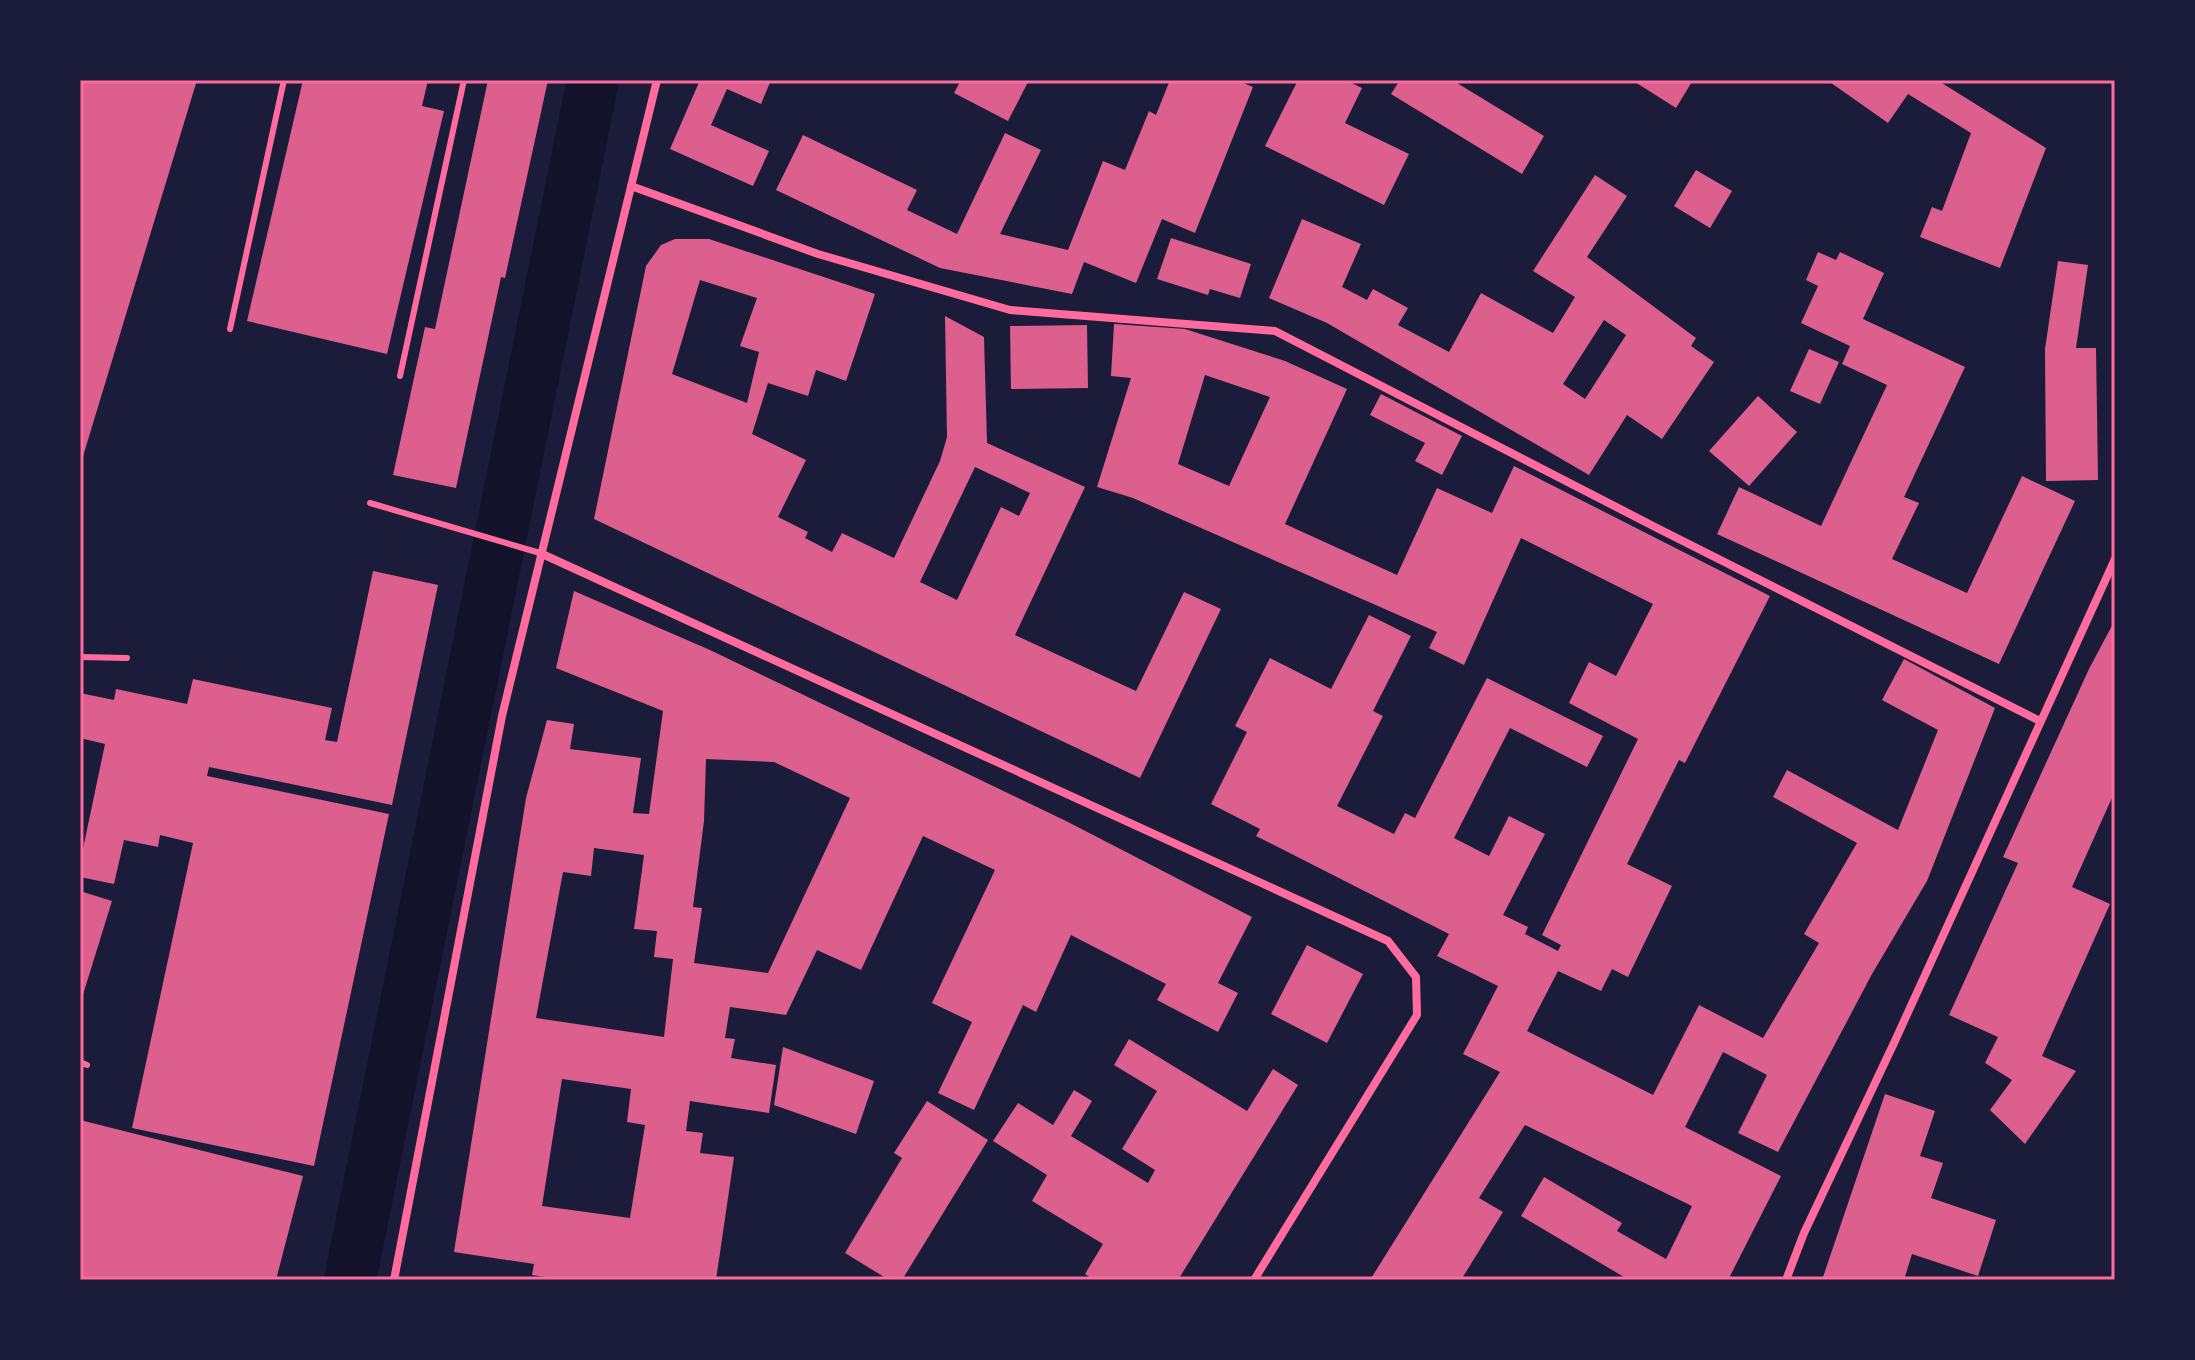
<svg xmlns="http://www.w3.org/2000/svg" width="2195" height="1360" viewBox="0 0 2195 1360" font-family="Arial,sans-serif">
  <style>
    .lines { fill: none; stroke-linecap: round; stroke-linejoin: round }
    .canal { stroke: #12122b; stroke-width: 52 }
    .building { fill: #dd5f8e; fill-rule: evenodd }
    .service { stroke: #ff6b9d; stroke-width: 6 }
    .minor { stroke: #ff6b9d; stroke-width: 8 }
    .neatline { fill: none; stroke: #ff6b9d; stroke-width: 3 }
  </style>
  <rect width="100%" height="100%" fill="#1b1b3a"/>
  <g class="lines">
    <polyline class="canal" points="350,1280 593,80"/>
  </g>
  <g class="building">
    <polygon points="80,80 197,80 81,463 80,463"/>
    <polygon points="303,80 428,80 422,106 444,111 387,354 247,321"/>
    <polygon points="488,80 548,80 505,278 501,277 456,488 393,475 425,327 435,329"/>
    <polygon points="700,80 771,80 761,104 727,89 711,125 769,151 753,186 670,149"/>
    <polygon points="961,80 1029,80 1008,121 954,93"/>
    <polygon points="1170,80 1236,80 1253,87 1195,233 1162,219 1136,283 1084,262 1072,294 940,268 776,190 803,135 917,190 907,210 957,234 1005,133 1041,150 1000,234 1068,250 1103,161 1125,170 1149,111 1156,115"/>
    <polygon points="1298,80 1345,80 1362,88 1345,123 1409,154 1384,205 1265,146"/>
    <polygon points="1400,80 1452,80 1544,136 1522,174 1391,94"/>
    <polygon points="1636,80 1693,80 1676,108 1635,82"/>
    <polygon points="1827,80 1937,80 2046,148 2000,268 1920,237 1932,207 1942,211 1971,133 1908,94 1888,123"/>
    <polygon points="1696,170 1732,191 1710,228 1674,206"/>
    <path d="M1595,175L1627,196L1587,257L1696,338L1691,346L1714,362L1662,439L1627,415L1589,475L1327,323L1269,298L1302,219L1361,244L1342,287L1367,300L1373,289L1408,308L1398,325L1449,352L1481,293L1553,333L1575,297L1533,271ZM1604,320L1626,335L1585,399L1563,384Z"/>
    <polygon points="1171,238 1251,264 1240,298 1210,289 1208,295 1157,279"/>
    <path d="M675,239H709L875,294L846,381L816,370L808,396L768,383L752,434L806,460L778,517L808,532L805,538L832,552L842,533L894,558L940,461L947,437L945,316L984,337L987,443L1085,487L1015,635L1136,691L1184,592L1221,609L1140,778L594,519L646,266L661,245ZM700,280L757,298L740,346L759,352L747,403L672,374ZM975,467L1030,493L1019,516L1001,507L957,600L920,582Z"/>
    <polygon points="1818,252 1836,260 1840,252 1884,273 1863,319 1965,367 1904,497 1919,503 1892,559 1967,593 2022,476 2075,501 1999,664 1717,534 1739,487 1821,526 1887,385 1842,364 1850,346 1801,323 1818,286 1806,280"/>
    <polygon points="2058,261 2088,265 2076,348 2096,348 2098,480 2046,481 2045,349"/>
    <path d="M1114,324L1185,329L1285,361L1347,389L1285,524L1397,575L1437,488L1492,513L1514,466L1770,596L1685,763L1679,760L1627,864L1672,886L1628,977L1612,969L1601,991L1558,971L1527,1031L1653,1095L1699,1005L1763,1038L1819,943L1804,934L1857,843L1773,797L1787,770L1898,830L1938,730L1882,700L1904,659L1995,708L1927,881L1872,974L1778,1152L1738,1133L1767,1075L1723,1052L1685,1127L1781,1176L1728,1280H1629L1521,1216L1544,1177L1622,1223L1617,1231L1666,1259L1692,1206L1525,1125L1479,1198L1503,1212L1461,1280H1370L1500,1072L1463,1054L1498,986L1437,956L1449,934L1256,836L1260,829L1211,804L1247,732L1235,726L1270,658L1331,689L1369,615L1411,636L1373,711L1383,716L1337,806L1394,834L1405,813L1415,818L1487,678L1603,736L1587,767L1510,728L1454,838L1489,856L1509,816L1545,834L1503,915L1528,927L1525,934L1558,951L1561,945L1542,935L1638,739L1569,703L1589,662L1616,676L1653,604L1521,538L1464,665L1429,648L1437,632L1133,498L1097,487L1131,378L1111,376ZM1205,375L1270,397L1229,486L1178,464Z"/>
    <polygon points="1087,325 1088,388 1011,389 1010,326"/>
    <polygon points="1809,349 1839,362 1820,404 1790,391"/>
    <polygon points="1381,394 1462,436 1442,475 1415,461 1425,443 1370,415"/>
    <polygon points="1758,396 1797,432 1749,486 1709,451"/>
    <polygon points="373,571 438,585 392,805 209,767 207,776 389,814 314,1166 132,1128 193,843 160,835 158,847 124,840 114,884 80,877 80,863 105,744 80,738 80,693 114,700 116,689 187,704 193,679 332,708 325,740 337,742"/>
    <path d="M574,591L710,650L1066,821L1252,917L1218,983L1238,993L1218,1032L1157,1000L1166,984L1071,935L1036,1012L1023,1005L974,1110L938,1093L972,1022L932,1003L995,870L923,836L861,970L817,950L786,1015L730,1007L725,1038L735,1039L731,1058L776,1065L769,1113L690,1101L686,1131L703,1133L700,1153L734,1157L716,1280H566L532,1275L534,1264L454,1252L526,798L547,720L574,724L570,749L641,758L633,813L649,814L663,711L556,668ZM706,759L774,762L850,798L768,973L694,963L702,908L693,907L704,821ZM594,848L644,855L634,929L657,931L654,957L673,959L664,1037L536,1018L563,872L591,876ZM562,1079L631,1089L627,1122L645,1125L630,1218L542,1206Z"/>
    <polygon points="2115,620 2115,791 2072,887 2110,904 2042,1056 2076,1071 2025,1144 1990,1110 2012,1080 1985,1063 1998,1037 1949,1015 2018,863 2003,857 2089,669"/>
    <polygon points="80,891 112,901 81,1001 80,1001"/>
    <polygon points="1307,945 1363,974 1327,1043 1271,1014"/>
    <polygon points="1129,1039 1247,1111 1273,1069 1298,1085 1178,1280 1094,1280 1085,1274 1103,1244 1032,1201 1047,1175 993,1141 1018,1103 1053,1125 1074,1090 1092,1101 1071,1136 1148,1183 1155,1170 1122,1149 1157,1091 1114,1065"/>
    <polygon points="783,1047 874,1081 856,1134 774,1105"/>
    <polygon points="1885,1094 1935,1111 1920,1156 1943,1163 1931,1198 1996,1220 1978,1276 1912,1254 1904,1280 1822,1280"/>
    <polygon points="927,1101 988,1140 902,1280 889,1280 845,1253 902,1158 894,1153"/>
    <polygon points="80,1120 303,1176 276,1280 80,1280"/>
  </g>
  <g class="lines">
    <g class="service">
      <polyline points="230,329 284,80"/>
      <polyline points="400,376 464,80"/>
      <polyline points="370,503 540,553"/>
      <polyline points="80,657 127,658"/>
      <polyline points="80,1062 87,1065"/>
    </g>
    <g class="minor">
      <polyline points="631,186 818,254 1010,310 1275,331 1657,528 2040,721"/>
      <polyline points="540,553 1388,941 1416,977 1417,1015 1254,1280"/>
      <polyline points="394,1280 502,716 657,80"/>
      <polyline points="1786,1280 1804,1233 1894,1043 2115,559"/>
    </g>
  </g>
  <rect width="2195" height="1360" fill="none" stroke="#1b1b3a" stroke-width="164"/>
  <rect x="82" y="82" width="2031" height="1196" class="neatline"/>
</svg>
